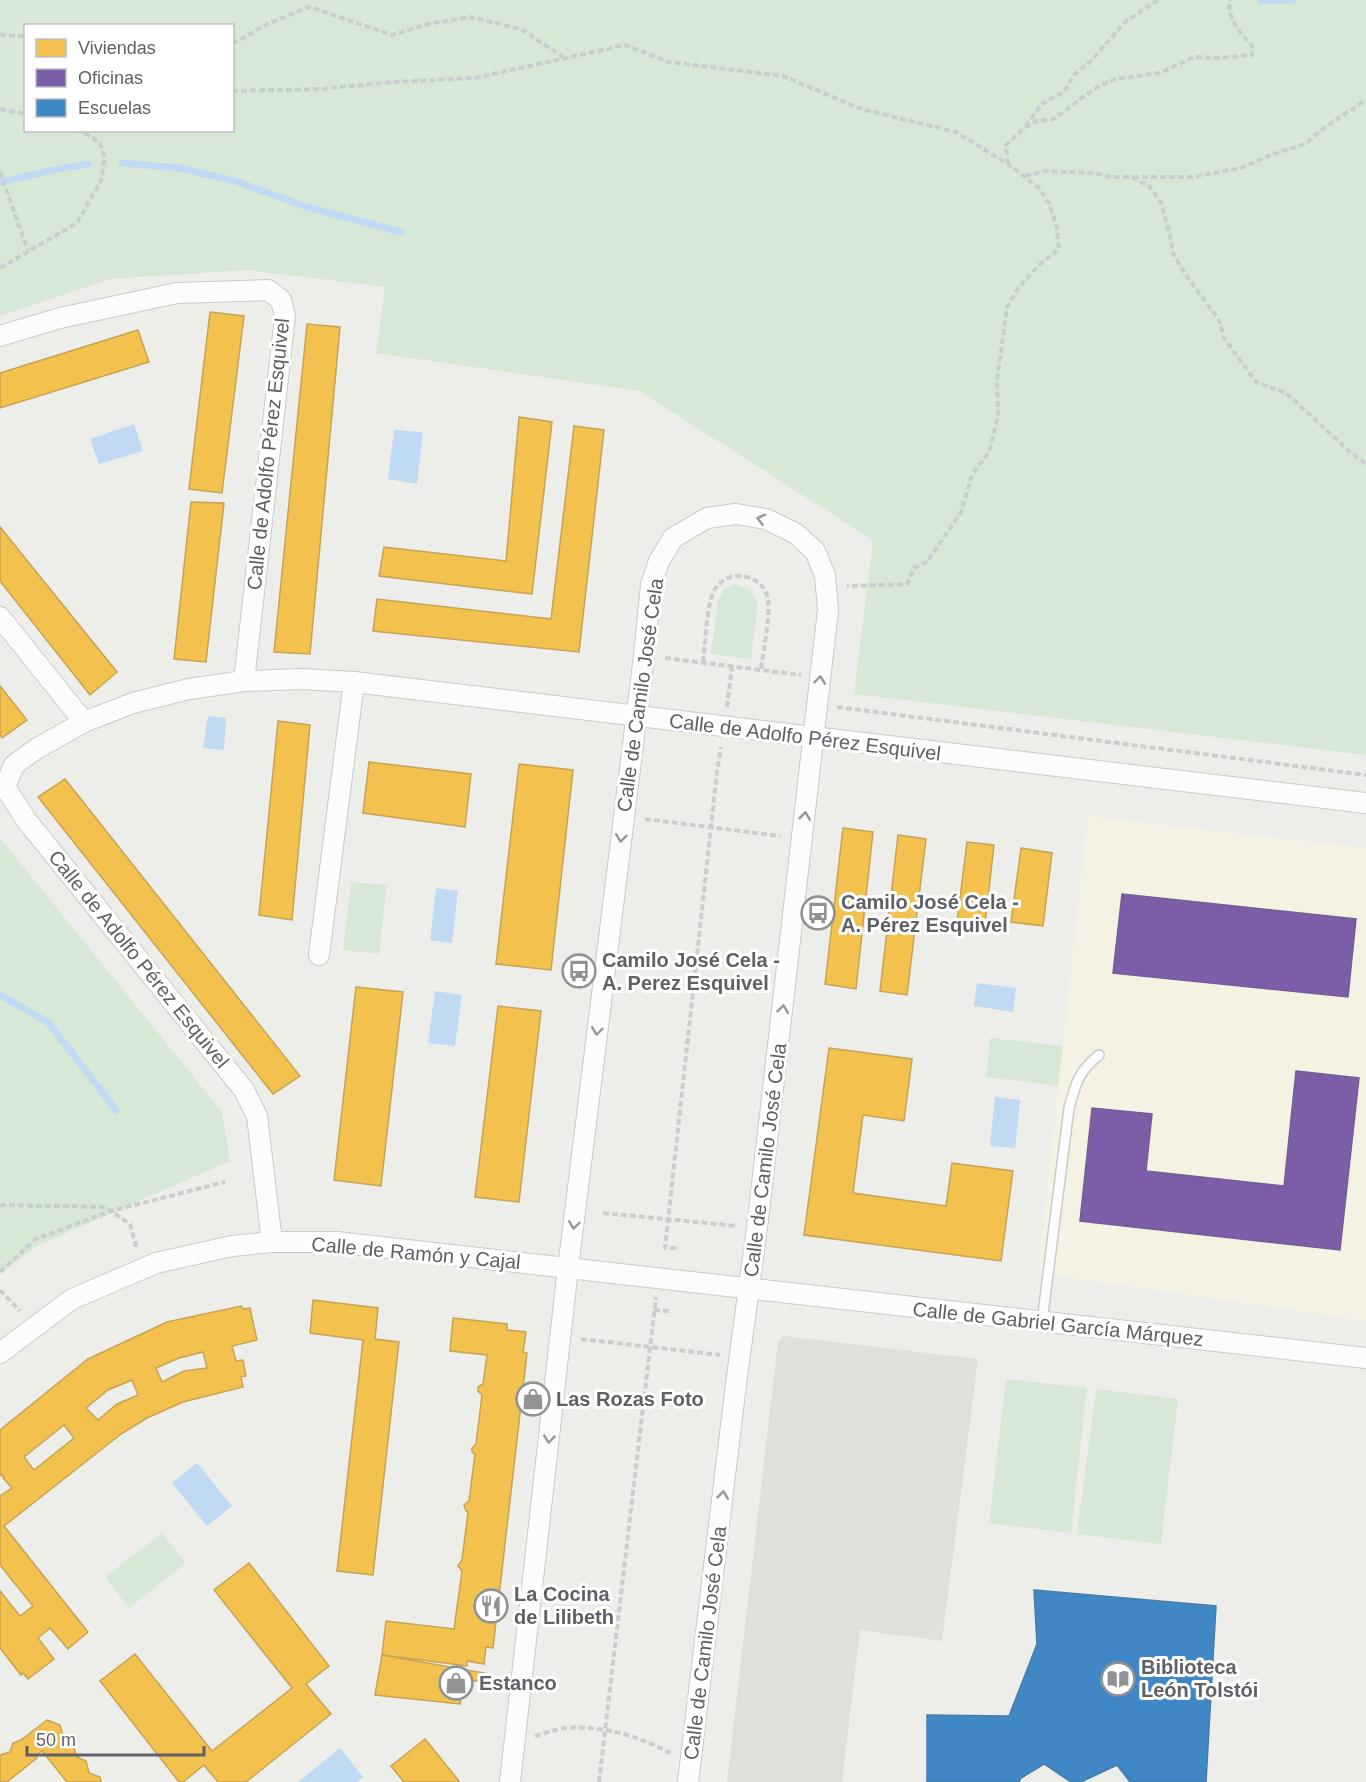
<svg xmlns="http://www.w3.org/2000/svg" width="1366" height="1782" viewBox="0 0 1366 1782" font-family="Arial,sans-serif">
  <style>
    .commercial { fill: #f5f2e4 }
    .education { fill: #e0dfd9 }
    .green { fill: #d8e8d7; fill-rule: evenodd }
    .water { fill: #c1daf4 }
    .homes { fill: #f2c14e; stroke: #c6a455; stroke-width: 1.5; fill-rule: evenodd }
    .offices { fill: #7b5ea7; stroke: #725f94; stroke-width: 1.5 }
    .schools { fill: #3f88c5; stroke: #487ca8; stroke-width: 1.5 }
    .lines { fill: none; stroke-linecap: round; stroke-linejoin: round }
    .stream { stroke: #c1daf4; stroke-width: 7 }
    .service-casing { stroke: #cacbca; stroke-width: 12 }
    .minor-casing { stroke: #cacbca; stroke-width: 22 }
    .path { stroke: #cacecc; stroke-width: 4; stroke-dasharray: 6 3; stroke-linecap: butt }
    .service { stroke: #fcfcfc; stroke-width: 9 }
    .minor { stroke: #fcfcfc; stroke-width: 20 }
    .oneway { stroke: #95979a }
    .labels { text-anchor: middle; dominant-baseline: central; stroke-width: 6; stroke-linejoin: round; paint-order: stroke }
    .street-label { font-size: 20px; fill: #5e6166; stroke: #fff }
    .poi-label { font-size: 20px; font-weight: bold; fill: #5e6166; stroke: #fff; text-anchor: start }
  </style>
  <rect width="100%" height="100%" fill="#edede9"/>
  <polygon class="commercial" points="1088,816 1366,848 1366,1321 1038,1273"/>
  <polygon class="education" points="784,1336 978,1359 942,1641 860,1630 842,1782 727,1782 778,1341"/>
  <g class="green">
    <path d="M0,0H1366V755L854,694L873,540L639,391L376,353L385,287L247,270L110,279L0,316ZM26,26H232V130H26Z"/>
    <polygon points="735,584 750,589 758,603 751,659 711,654 718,601 724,589"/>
    <polygon points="0,838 222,1112 230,1161 39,1245 0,1273"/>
    <polygon points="351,882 387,885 379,954 343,950"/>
    <polygon points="990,1038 1063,1046 1058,1086 986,1077"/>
    <polygon points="1006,1379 1087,1388 1071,1533 989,1523"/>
    <polygon points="1096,1389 1178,1399 1161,1544 1077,1534"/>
    <polygon points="162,1533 186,1563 129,1608 105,1577"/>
  </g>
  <g class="water">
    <polygon points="134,424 143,451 99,464 90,439"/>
    <polygon points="394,430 423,432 417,484 388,479"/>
    <polygon points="208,716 226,718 224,750 203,748"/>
    <polygon points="436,888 458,891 452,943 430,940"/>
    <polygon points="977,983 1016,988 1013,1012 974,1006"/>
    <polygon points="435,991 462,995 455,1046 428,1043"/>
    <polygon points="995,1097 1020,1100 1015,1148 990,1146"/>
    <polygon points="197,1463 232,1506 207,1526 172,1483"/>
    <polygon points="340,1748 363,1777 357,1782 298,1782"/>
  </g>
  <g class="homes">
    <polygon points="210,312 244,316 222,493 189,489"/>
    <polygon points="307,324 340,327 310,654 274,652"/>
    <polygon points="138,330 149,362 0,408 0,373"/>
    <polygon points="519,417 552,422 532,594 379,576 384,547 506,561"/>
    <polygon points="574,426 604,430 579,652 373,631 377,599 551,619"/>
    <polygon points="191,502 224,503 206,662 174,659"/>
    <polygon points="0,527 117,672 90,695 0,581"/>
    <polygon points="0,686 27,720 2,738 0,735"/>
    <polygon points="278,721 310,725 292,920 259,915"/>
    <polygon points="369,762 471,774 465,827 363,813"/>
    <polygon points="519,764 573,770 551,970 496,964"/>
    <polygon points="65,779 300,1076 273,1094 38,797"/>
    <polygon points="843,828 873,832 856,989 825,984"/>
    <polygon points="898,835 926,839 907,995 880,991"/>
    <polygon points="967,842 994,845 985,925 957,921"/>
    <polygon points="1021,848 1052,853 1043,926 1011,922"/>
    <polygon points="356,987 403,992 381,1186 334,1180"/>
    <polygon points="498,1006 541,1011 519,1202 475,1197"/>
    <polygon points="829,1048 912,1059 904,1121 863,1115 853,1193 946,1206 952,1163 1013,1171 1001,1261 804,1235"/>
    <polygon points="313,1300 378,1308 375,1339 399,1342 373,1575 337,1571 363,1340 310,1333"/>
    <path d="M241,1306L243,1309L250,1308L257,1340L232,1346L236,1361L243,1360L246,1376L241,1377L243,1387L183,1402L147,1418L121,1434L4,1526L88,1632L68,1649L50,1628L38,1638L54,1659L28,1679L23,1673L21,1675L0,1648V1591L20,1616L33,1606L0,1565V1496L12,1488L3,1478L4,1477L2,1475L0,1476V1430L88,1359L167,1322ZM203,1352L207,1368L184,1371L162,1382L156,1368L179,1358ZM132,1380L138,1395L117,1404L98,1420L86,1408L108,1390ZM64,1425L74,1438L34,1470L24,1457Z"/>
    <polygon points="453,1318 507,1324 507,1330 526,1332 523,1352 527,1353 493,1648 486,1647 484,1664 467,1661 467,1666 382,1655 386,1621 454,1629 462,1571 458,1566 462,1560 468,1512 466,1511 464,1505 469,1501 475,1454 472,1452 472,1448 476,1444 482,1395 478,1391 478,1387 483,1384 487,1355 450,1351"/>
    <polygon points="249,1563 329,1666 306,1684 331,1714 246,1782 218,1782 204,1765 183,1782 179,1782 100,1681 135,1654 212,1751 292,1688 214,1590"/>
    <polygon points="382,1655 490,1674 488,1684 483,1683 483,1681 468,1681 459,1691 458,1700 461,1701 460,1704 375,1695"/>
    <polygon points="47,1720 60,1725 64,1739 73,1745 77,1757 86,1761 89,1773 100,1777 101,1782 67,1782 42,1751 36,1755 37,1758 7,1782 0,1782 0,1755 10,1752 13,1743 21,1740"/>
    <polygon points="425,1739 459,1781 459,1782 404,1782 391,1766"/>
  </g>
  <g class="offices">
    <polygon points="1122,894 1356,919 1348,997 1113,973"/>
    <polygon points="1296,1071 1359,1078 1340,1250 1080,1221 1092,1108 1152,1114 1146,1171 1284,1186"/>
  </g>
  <polygon class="schools" points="1034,1590 1216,1606 1206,1782 1130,1782 1117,1765 1081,1782 1071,1782 1044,1764 1021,1778 1019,1782 927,1782 927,1715 1009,1716 1037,1644"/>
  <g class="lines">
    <g class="stream">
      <polyline points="1261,0 1292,0"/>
      <polyline points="122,163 180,168 235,181 307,207 401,232"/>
      <polyline points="0,182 58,169 88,164"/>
      <polyline points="0,995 48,1022 116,1110"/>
    </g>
    <defs>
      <path id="service" d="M1042,1322L1069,1108C1076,1083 1078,1072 1099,1055"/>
      <g id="minor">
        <polyline points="0,336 60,318 177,293 268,290 281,300 285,316 244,681 189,689 133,703 84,722 36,749 14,765 5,787 27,821 244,1090 257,1116 272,1242"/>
        <polyline points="0,617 84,722"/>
        <polyline points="244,681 302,679 354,682 1366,803"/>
        <polyline points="319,955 354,682"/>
        <polyline points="0,1353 72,1299 156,1263 232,1246 272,1242 337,1242 1366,1358"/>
        <polyline points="510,1782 568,1268 644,656 651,585 659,561 673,538 707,518 736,514 766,519 795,533 815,551 825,575 828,610 757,1228 736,1384 688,1782"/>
      </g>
    </defs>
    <use href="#service" class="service-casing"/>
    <use href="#minor" class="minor-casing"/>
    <g class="path">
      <polyline points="142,26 148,26"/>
      <polyline points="0,35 26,36"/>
      <polyline points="232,41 236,42 269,23 310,7 392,35 428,24 470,17 521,29 563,57"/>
      <polyline points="232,91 321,89 394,82 475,78 625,45 669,62 783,76 861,109 956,132 1008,164 1039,188 1049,204 1056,224 1059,249 1038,266 1016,291 1007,308 997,380 998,416 989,452 972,475 961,512 927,562 914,568 907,584 847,586"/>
      <polyline points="0,109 26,114"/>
      <polyline points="1025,126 1043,103 1064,92 1074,75 1092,60 1126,21 1158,0"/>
      <path d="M1008,164L1006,145L1023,129L1036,121L1054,119L1094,89L1115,79L1160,73L1194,57L1219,58L1252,55V46C1241,33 1226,18 1230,0"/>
      <polyline points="0,172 28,251"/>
      <polyline points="1025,176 1045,171 1093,173 1110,177 1132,177 1150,187 1161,203 1170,235 1173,253 1185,274 1219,320 1224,338 1256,382 1286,393 1349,451 1366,464"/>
      <polyline points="1133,177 1192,177 1241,168 1271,155 1305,144 1324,128 1366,100"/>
      <polyline points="0,268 77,223 101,181 105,157 100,143 90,136 77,130"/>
      <polyline points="665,658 801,675"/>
      <path d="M703,662C705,647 707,605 713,593C717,583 727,576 738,576C751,576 763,583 767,595C772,610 763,652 761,670"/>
      <polyline points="727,707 732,666"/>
      <polyline points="837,707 1366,775"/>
      <polyline points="645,819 780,836"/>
      <polyline points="0,1205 105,1207 130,1224 137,1250"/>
      <polyline points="603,1213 737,1226"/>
      <polyline points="676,1248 665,1248 717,772 721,747"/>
      <polyline points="0,1272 36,1239 111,1211 225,1182"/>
      <polyline points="0,1290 20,1311"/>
      <polyline points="654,1310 669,1311"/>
      <polyline points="581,1339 720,1355"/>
      <path d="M535,1736C545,1733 556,1729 567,1728C603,1725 641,1737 672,1754"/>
      <polyline points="599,1782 656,1297"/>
    </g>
    <use href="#service" class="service"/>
    <use href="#minor" class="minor"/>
  </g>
  <defs><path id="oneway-chevron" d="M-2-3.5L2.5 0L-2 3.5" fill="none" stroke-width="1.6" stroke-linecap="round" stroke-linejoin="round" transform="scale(1.5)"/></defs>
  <g class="oneway">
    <use href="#oneway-chevron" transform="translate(761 519) rotate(-166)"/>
    <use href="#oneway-chevron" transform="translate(820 680) rotate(-83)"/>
    <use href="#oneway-chevron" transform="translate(805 816) rotate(-83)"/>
    <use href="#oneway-chevron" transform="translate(621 838) rotate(97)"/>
    <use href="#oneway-chevron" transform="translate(783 1009) rotate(-83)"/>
    <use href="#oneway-chevron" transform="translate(597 1031) rotate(97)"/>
    <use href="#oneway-chevron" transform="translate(574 1225) rotate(98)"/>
    <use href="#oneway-chevron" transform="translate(549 1439) rotate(96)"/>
    <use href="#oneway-chevron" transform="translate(723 1495) rotate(-83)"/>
  </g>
  <defs>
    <symbol id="bus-ring" viewBox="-11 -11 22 22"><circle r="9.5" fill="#fff" stroke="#909294" stroke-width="1.5"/><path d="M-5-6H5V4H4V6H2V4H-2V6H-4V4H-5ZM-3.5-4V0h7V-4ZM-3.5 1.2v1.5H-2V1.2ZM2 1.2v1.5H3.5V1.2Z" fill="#909294"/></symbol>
    <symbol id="shop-ring" viewBox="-11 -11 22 22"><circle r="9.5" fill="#fff" stroke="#909294" stroke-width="1.5"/><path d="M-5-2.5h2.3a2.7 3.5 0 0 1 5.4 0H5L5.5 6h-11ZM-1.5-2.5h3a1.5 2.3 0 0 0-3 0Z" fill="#909294"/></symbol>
    <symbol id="restaurant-ring" viewBox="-11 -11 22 22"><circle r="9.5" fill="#fff" stroke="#909294" stroke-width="1.5"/><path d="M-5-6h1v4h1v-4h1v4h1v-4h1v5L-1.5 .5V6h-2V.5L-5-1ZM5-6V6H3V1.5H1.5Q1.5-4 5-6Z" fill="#909294"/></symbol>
    <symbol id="library-ring" viewBox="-11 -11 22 22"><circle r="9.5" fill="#fff" stroke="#909294" stroke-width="1.5"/><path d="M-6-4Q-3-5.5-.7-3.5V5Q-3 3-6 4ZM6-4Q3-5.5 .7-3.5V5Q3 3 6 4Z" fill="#909294"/></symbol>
  </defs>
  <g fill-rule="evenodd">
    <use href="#bus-ring" x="799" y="894" width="38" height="38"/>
    <use href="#bus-ring" x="560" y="952" width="38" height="38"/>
    <use href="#shop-ring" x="514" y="1380" width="38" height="38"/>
    <use href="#restaurant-ring" x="472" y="1587" width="38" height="38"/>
    <use href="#library-ring" x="1099" y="1660" width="38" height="38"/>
    <use href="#shop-ring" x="437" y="1664" width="38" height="38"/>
  </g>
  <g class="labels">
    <g class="street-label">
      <text transform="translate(268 454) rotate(-84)">Calle de Adolfo Pérez Esquivel</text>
      <text transform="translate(640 695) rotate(-82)">Calle de Camilo José Cela</text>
      <text transform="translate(805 737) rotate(7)">Calle de Adolfo Pérez Esquivel</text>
      <text transform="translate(139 959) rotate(51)">Calle de Adolfo Pérez Esquivel</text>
      <text transform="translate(765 1160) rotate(-83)">Calle de Camilo José Cela</text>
      <text transform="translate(416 1253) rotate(5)">Calle de Ramón y Cajal</text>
      <text transform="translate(1058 1324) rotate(6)">Calle de Gabriel García Márquez</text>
      <text transform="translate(705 1643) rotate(-83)">Calle de Camilo José Cela</text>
    </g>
    <g class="poi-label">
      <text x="841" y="902">Camilo José Cela -<tspan x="841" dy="23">A. Pérez Esquivel</tspan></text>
      <text x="602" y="960">Camilo José Cela -<tspan x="602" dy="23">A. Perez Esquivel</tspan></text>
      <text x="556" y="1399">Las Rozas Foto</text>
      <text x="514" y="1594">La Cocina<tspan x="514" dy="23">de Lilibeth</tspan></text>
      <text x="1141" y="1667">Biblioteca<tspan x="1141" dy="23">León Tolstói</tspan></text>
      <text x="479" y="1683">Estanco</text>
    </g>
  </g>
  <rect x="24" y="24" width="210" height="108" fill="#ffffff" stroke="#bfc0c2" stroke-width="1.5"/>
  <rect x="36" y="39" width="30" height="18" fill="#f2c14e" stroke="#bfc0c2" stroke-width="1.5"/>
  <text x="78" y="54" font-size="18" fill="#5e6166">Viviendas</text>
  <rect x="36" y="69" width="30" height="18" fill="#7b5ea7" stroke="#bfc0c2" stroke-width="1.5"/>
  <text x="78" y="84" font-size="18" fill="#5e6166">Oficinas</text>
  <rect x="36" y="99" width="30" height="18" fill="#3f88c5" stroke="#bfc0c2" stroke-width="1.5"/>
  <text x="78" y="114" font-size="18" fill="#5e6166">Escuelas</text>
  <path d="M27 1746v9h177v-9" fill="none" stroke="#5e6166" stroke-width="3"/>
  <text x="36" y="1746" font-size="18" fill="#5e6166" stroke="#ffffff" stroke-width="4.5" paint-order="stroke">50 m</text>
</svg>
